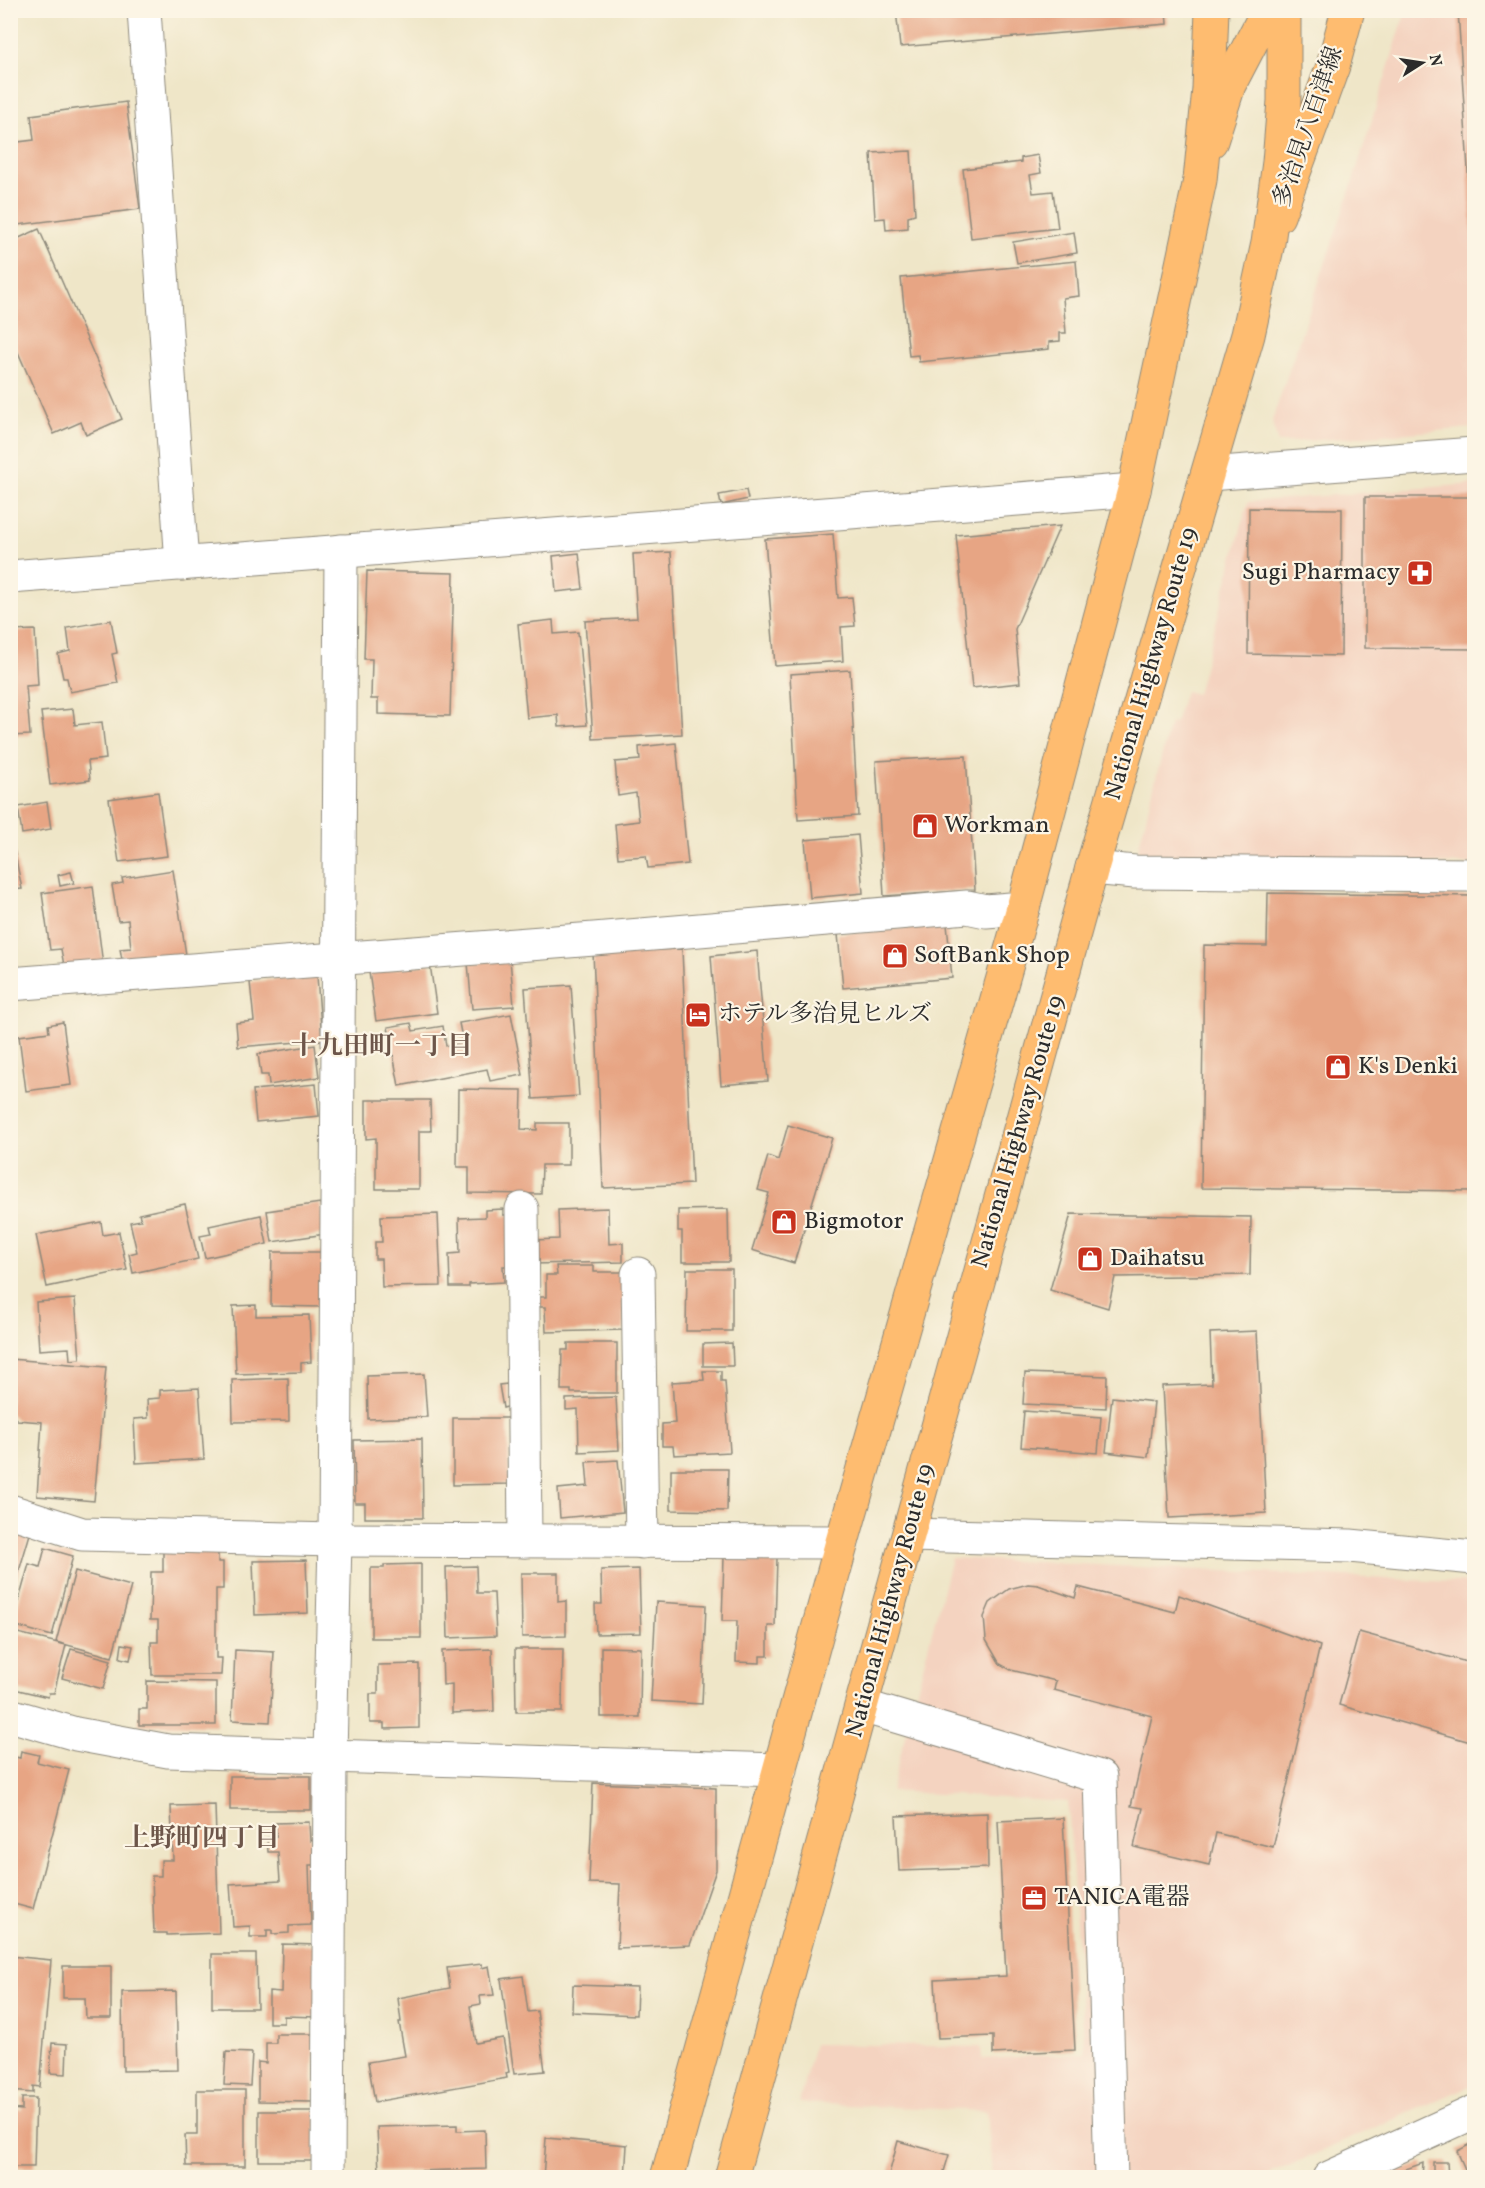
<svg xmlns="http://www.w3.org/2000/svg" width="1485" height="2188" viewBox="0 0 1485 2188" font-family="Vollkorn,'Noto Serif JP',serif">
  <style>
    .built { fill: #f4d3c0 }
    .building { fill: #e7a584 }
    .lines { fill: none; stroke-linecap: round; stroke-linejoin: round }
    .minor-casing { stroke: #8d887a; stroke-width: 35 }
    .major-casing { stroke: #8d887a; stroke-width: 35 }
    .highway-casing { stroke: #8d887a; stroke-width: 35 }
    .minor { stroke: #fff; stroke-width: 33 }
    .major { stroke: #febc70; stroke-width: 33 }
    .highway { stroke: #febc70; stroke-width: 33 }
    .labels { text-anchor: middle; dominant-baseline: central; stroke-width: 4.5; stroke-linejoin: round; paint-order: stroke }
    .street-label { font-size: 24px; fill: #2b2b2b; stroke: #fcf5e5 }
    .poi-label { font-size: 24px; fill: #2b2b2b; stroke: #fcf5e5; text-anchor: start }
    .neighbourhood-label { font-size: 26px; font-weight: bold; fill: #6d564a; stroke: #fcf5e5 }
  </style>
  <rect width="100%" height="100%" fill="#fcf5e5"/>
  <filter id="ink" filterUnits="userSpaceOnUse"><feTurbulence type="fractalNoise" baseFrequency=".0167" numOctaves="2"/><feDisplacementMap in="SourceGraphic" scale="12" xChannelSelector="R" yChannelSelector="G"/><feConvolveMatrix kernelMatrix="1 2 1 2 8 2 1 2 1" color-interpolation-filters="sRGB"/></filter>
  <filter id="wash" filterUnits="userSpaceOnUse"><feTurbulence type="fractalNoise" baseFrequency=".008" numOctaves="4" result="noise"/><feDisplacementMap in="SourceGraphic" scale="24" xChannelSelector="R" yChannelSelector="G"/><feGaussianBlur stdDeviation="1.35" result="paint"/><feColorMatrix in="noise" values="0 0 0 0 0 0 0 0 0 0 0 0 0 0 0 0 0 1.4 0 .05"/><feComposite in="paint" operator="in"/></filter>
  <g filter="url(#wash)">
    <rect width="100%" height="100%" fill="#efe6c8"/>
    <g class="built">
      <polygon points="1406,11 1474,11 1474,428 1278,443 1272,421 1351,187"/>
      <polygon points="1474,484 1474,864 1136,857 1170,723 1175,723 1185,691 1197,694 1248,502"/>
      <polygon points="951,1558 1474,1583 1474,2084 1261,2178 992,2177 987,2111 799,2103 814,2044 981,2047 982,2059 1085,2053 1068,1802 891,1791"/>
    </g>
    <g id="blocks">
      <g class="building">
        <polygon points="896,10 1166,10 1167,24 900,47"/>
        <polygon points="1458,10 1474,10 1474,250 1473,250"/>
        <polygon points="126,102 140,209 10,226 10,143 34,140 31,115"/>
        <polygon points="911,151 915,214 908,216 908,228 886,230 885,218 875,219 871,153"/>
        <polygon points="1038,155 1041,173 1030,175 1033,193 1053,191 1058,228 971,238 963,169 1021,162 1021,158"/>
        <polygon points="39,229 122,419 86,435 81,422 54,434 10,334 10,242"/>
        <polygon points="1074,232 1077,253 1017,263 1013,242"/>
        <polygon points="1076,261 1079,296 1063,298 1066,333 1060,333 1060,341 1049,342 1049,349 919,362 918,355 909,356 901,278"/>
        <polygon points="746,490 748,499 721,505 719,495"/>
        <polygon points="1365,497 1474,497 1474,649 1365,648"/>
        <polygon points="1249,508 1342,509 1341,656 1248,654"/>
        <polygon points="1060,526 1015,629 1020,683 972,688 956,535"/>
        <polygon points="833,534 838,598 852,597 855,626 841,627 843,661 775,666 765,539"/>
        <polygon points="671,552 682,734 593,739 585,621 637,618 633,554"/>
        <polygon points="579,553 583,589 556,592 553,556"/>
        <polygon points="367,571 454,573 450,716 378,714 378,699 371,699 372,659 364,659"/>
        <polygon points="111,620 117,653 112,654 118,683 70,692 67,678 63,678 58,654 70,651 67,628"/>
        <polygon points="553,620 554,634 578,632 587,725 559,727 558,715 527,718 518,624"/>
        <polygon points="35,630 38,685 26,686 30,735 10,736 10,631"/>
        <polygon points="850,670 858,816 798,820 790,674"/>
        <polygon points="73,709 75,725 102,722 106,759 88,761 90,780 50,785 41,712"/>
        <polygon points="676,743 688,864 648,868 646,856 618,858 615,824 639,821 636,793 618,796 615,762 640,760 639,747"/>
        <polygon points="966,756 975,890 884,896 876,761"/>
        <polygon points="158,792 167,856 119,862 109,799"/>
        <polygon points="47,802 51,829 22,834 18,807"/>
        <polygon points="10,829 22,889 10,890"/>
        <polygon points="858,835 863,893 810,898 805,840"/>
        <polygon points="173,870 186,955 123,965 120,949 131,948 128,920 118,921 112,885 123,883 122,878"/>
        <polygon points="71,872 74,883 60,886 58,875"/>
        <polygon points="93,886 103,965 65,971 61,949 50,950 42,893"/>
        <polygon points="1268,893 1474,896 1474,1191 1201,1188 1204,945 1267,946"/>
        <polygon points="947,924 952,978 843,988 838,934"/>
        <polygon points="682,949 692,1184 603,1188 593,952"/>
        <polygon points="757,951 768,1081 721,1085 711,956"/>
        <polygon points="510,959 514,1006 472,1009 468,963"/>
        <polygon points="430,964 437,1013 376,1021 369,972"/>
        <polygon points="317,976 322,1040 238,1047 236,1023 254,1021 250,982"/>
        <polygon points="571,985 579,1096 533,1099 525,988"/>
        <polygon points="511,1014 523,1075 490,1081 487,1069 399,1086 388,1027 411,1023 413,1031 443,1026 446,1046 463,1043 459,1023"/>
        <polygon points="63,1022 71,1085 26,1091 19,1036 49,1032 48,1025"/>
        <polygon points="315,1045 319,1077 269,1085 268,1075 261,1075 258,1054"/>
        <polygon points="316,1084 319,1116 256,1122 253,1090"/>
        <polygon points="458,1089 522,1090 521,1129 537,1130 537,1123 569,1123 569,1165 542,1165 541,1194 469,1193 469,1167 457,1167"/>
        <polygon points="366,1100 430,1100 431,1131 419,1131 419,1189 376,1189 376,1138 366,1139"/>
        <polygon points="788,1125 832,1138 794,1263 752,1250 769,1193 758,1190 768,1156 778,1160"/>
        <polygon points="320,1203 325,1234 272,1242 267,1211"/>
        <polygon points="185,1204 198,1259 133,1273 129,1254 137,1252 130,1222 141,1220 139,1214"/>
        <polygon points="608,1208 609,1244 623,1243 623,1262 533,1264 533,1240 559,1239 558,1210"/>
        <polygon points="503,1209 503,1215 511,1215 513,1266 503,1266 504,1282 469,1284 469,1287 450,1287 449,1254 460,1253 459,1218 485,1217 485,1210"/>
        <polygon points="728,1209 729,1262 682,1262 682,1231 678,1231 678,1210"/>
        <polygon points="438,1214 441,1286 382,1287 381,1259 375,1259 375,1242 382,1242 381,1216"/>
        <polygon points="1071,1214 1251,1217 1250,1275 1115,1277 1108,1308 1050,1290"/>
        <polygon points="261,1215 267,1244 205,1258 200,1236 211,1234 209,1226"/>
        <polygon points="101,1222 103,1235 119,1232 127,1270 47,1287 36,1235"/>
        <polygon points="272,1252 323,1252 322,1307 271,1306"/>
        <polygon points="556,1266 594,1266 594,1272 623,1272 624,1330 546,1332 545,1307 540,1307 540,1297 546,1297 546,1275 557,1275"/>
        <polygon points="687,1269 732,1269 732,1331 686,1331"/>
        <polygon points="75,1299 80,1359 70,1360 69,1348 39,1350 36,1302"/>
        <polygon points="256,1305 256,1316 309,1315 311,1362 301,1363 301,1372 236,1374 233,1306"/>
        <polygon points="1257,1331 1266,1513 1169,1518 1162,1386 1212,1384 1210,1333"/>
        <polygon points="568,1343 617,1343 617,1393 571,1393 571,1390 561,1390 562,1350 568,1350"/>
        <polygon points="732,1343 733,1366 703,1366 703,1344"/>
        <polygon points="10,1359 106,1367 94,1501 37,1496 42,1422 17,1420 10,1413"/>
        <polygon points="703,1371 721,1371 721,1381 725,1381 730,1452 674,1455 673,1446 662,1446 662,1424 675,1423 672,1382 704,1380"/>
        <polygon points="1025,1373 1107,1376 1106,1408 1023,1404"/>
        <polygon points="424,1374 427,1417 368,1419 367,1376"/>
        <polygon points="288,1378 289,1421 233,1422 232,1380"/>
        <polygon points="507,1384 511,1406 503,1408 499,1385"/>
        <polygon points="199,1388 204,1459 136,1463 134,1419 148,1418 147,1399 160,1398 160,1390"/>
        <polygon points="616,1397 619,1450 579,1452 578,1409 566,1410 566,1399"/>
        <polygon points="1112,1397 1154,1402 1148,1457 1106,1452"/>
        <polygon points="1024,1411 1101,1417 1098,1453 1021,1447"/>
        <polygon points="453,1418 508,1418 509,1484 453,1485"/>
        <polygon points="422,1439 423,1518 365,1518 365,1503 355,1503 354,1440"/>
        <polygon points="618,1460 623,1512 560,1518 558,1489 588,1486 586,1462"/>
        <polygon points="671,1469 728,1469 727,1511 671,1510"/>
        <polygon points="10,1528 30,1534 11,1598 10,1598"/>
        <polygon points="45,1548 73,1556 52,1636 12,1625 29,1564 40,1567"/>
        <polygon points="163,1551 218,1552 218,1562 223,1562 223,1589 216,1589 216,1658 222,1658 221,1675 152,1675 151,1642 158,1642 158,1620 150,1620 151,1572 163,1572"/>
        <polygon points="724,1557 777,1558 775,1626 768,1626 768,1656 760,1656 760,1663 736,1662 737,1621 722,1621"/>
        <polygon points="306,1560 308,1613 255,1615 253,1561"/>
        <polygon points="421,1564 421,1638 371,1638 371,1568 384,1568 384,1565"/>
        <polygon points="476,1566 477,1593 494,1593 496,1636 448,1638 446,1567"/>
        <polygon points="639,1569 641,1633 596,1634 595,1604 602,1604 601,1570"/>
        <polygon points="75,1571 131,1586 112,1657 56,1642"/>
        <polygon points="521,1573 558,1573 558,1602 566,1601 566,1636 522,1637"/>
        <polygon points="1028,1584 1038,1585 1075,1598 1078,1587 1175,1612 1179,1595 1320,1646 1273,1847 1216,1833 1209,1865 1134,1847 1143,1808 1131,1806 1152,1716 1054,1690 1056,1681 1011,1670 1000,1664 986,1640 984,1617 990,1603 1009,1589"/>
        <polygon points="656,1602 706,1605 702,1704 651,1701"/>
        <polygon points="10,1631 66,1645 54,1693 49,1693 48,1697 10,1688"/>
        <polygon points="1359,1632 1474,1664 1474,1743 1339,1705"/>
        <polygon points="122,1644 133,1646 130,1660 120,1658"/>
        <polygon points="601,1647 641,1648 640,1717 601,1717"/>
        <polygon points="71,1649 111,1660 103,1689 62,1678"/>
        <polygon points="492,1649 494,1711 452,1713 452,1684 443,1685 442,1651"/>
        <polygon points="515,1649 563,1649 562,1712 516,1712"/>
        <polygon points="235,1650 274,1652 270,1722 232,1720"/>
        <polygon points="419,1664 419,1728 384,1729 384,1723 370,1723 370,1694 378,1694 378,1665"/>
        <polygon points="147,1681 216,1682 216,1725 139,1725 139,1709 147,1709"/>
        <polygon points="21,1751 39,1755 37,1762 69,1770 33,1909 10,1903 10,1756 20,1758"/>
        <rect x="230" y="1776" width="81" height="34"/>
        <polygon points="593,1783 716,1788 716,1870 690,1945 617,1948 620,1884 589,1883"/>
        <polygon points="215,1805 219,1933 167,1935 167,1933 154,1933 152,1876 161,1876 161,1860 173,1860 171,1806"/>
        <polygon points="987,1813 988,1868 899,1871 896,1816"/>
        <polygon points="1063,1818 1075,2050 993,2054 993,2036 938,2038 935,1980 1006,1976 998,1821"/>
        <polygon points="309,1822 310,1841 314,1840 315,1865 309,1865 311,1925 289,1926 289,1933 272,1934 272,1930 267,1930 267,1937 250,1937 250,1926 233,1927 230,1884 280,1881 278,1852 268,1852 267,1838 276,1837 276,1823"/>
        <polygon points="282,1944 318,1945 317,2017 284,2016 284,2023 269,2023 269,1991 281,1992"/>
        <polygon points="212,1954 256,1954 257,2008 212,2008"/>
        <polygon points="10,1956 51,1960 40,2087 33,2086 33,2093 10,2091"/>
        <polygon points="482,1964 482,1968 489,1966 494,1995 480,1996 481,2004 470,2006 476,2043 503,2038 509,2072 506,2073 507,2078 375,2102 368,2062 405,2056 399,2022 401,2022 398,1998 450,1988 447,1968"/>
        <polygon points="63,1966 111,1966 111,2018 86,2018 85,1998 63,1998"/>
        <polygon points="523,1976 528,2012 537,2011 545,2071 514,2074 501,1979"/>
        <polygon points="573,1985 637,1987 636,2015 572,2012"/>
        <polygon points="176,1991 178,2070 123,2071 122,1992"/>
        <polygon points="276,2034 314,2034 312,2102 258,2101 258,2062 266,2063 266,2043 276,2043"/>
        <polygon points="52,2043 67,2044 66,2074 50,2073"/>
        <polygon points="226,2052 252,2053 250,2086 224,2085"/>
        <polygon points="197,2090 245,2090 245,2166 186,2166 185,2135 197,2135"/>
        <polygon points="22,2098 36,2098 34,2167 10,2167 10,2109 22,2110"/>
        <rect x="259" y="2111" width="57" height="50"/>
        <polygon points="457,2125 457,2131 485,2130 486,2169 379,2172 377,2127"/>
        <polygon points="546,2138 627,2145 625,2178 543,2178"/>
        <polygon points="898,2141 949,2155 942,2178 888,2178"/>
        <polygon points="1471,2144 1474,2151 1474,2178 1469,2178 1457,2151"/>
        <polygon points="1433,2162 1447,2162 1448,2178 1433,2178"/>
        <polygon points="1423,2163 1422,2178 1383,2178 1383,2177"/>
      </g>
    </g>
  </g>
  <g filter="url(#ink)">
    <use href="#blocks" fill-opacity="0" stroke="#8d887a" stroke-width="1.5"/>
    <g class="lines">
      <defs>
        <g id="minor">
          <polyline points="144,10 182,564"/>
          <polyline points="1208,474 1474,454"/>
          <polyline points="10,577 1134,490"/>
          <polyline points="1092,868 1135,872 1474,875"/>
          <polyline points="10,984 594,939 967,907 986,911 1023,908"/>
          <polyline points="522,1209 525,1541"/>
          <polyline points="638,1274 642,1542"/>
          <polyline points="10,1511 82,1534 335,1540 842,1542"/>
          <polyline points="909,1535 1350,1546 1474,1558"/>
          <polyline points="862,1706 1100,1777 1111,2178"/>
          <polyline points="10,1715 76,1734 168,1751 780,1770"/>
          <polyline points="328,2178 330,1755 335,1540 341,551"/>
          <polyline points="1329,2178 1474,2112"/>
        </g>
        <g id="major">
          <polyline points="1211,141 1229,85 1268,10"/>
          <polyline points="1278,216 1333,66 1348,10"/>
        </g>
        <g id="highway">
          <polyline points="667,2178 842,1542 1023,908 1134,490 1200,180 1209,89 1212,10"/>
          <polyline points="731,2178 1092,868 1248,335 1268,243 1279,162 1284,101 1284,10"/>
        </g>
      </defs>
      <use href="#minor" class="minor-casing"/>
      <use href="#major" class="major-casing"/>
      <use href="#highway" class="highway-casing"/>
      <use href="#minor" class="minor"/>
      <use href="#major" class="major"/>
      <use href="#highway" class="highway"/>
    </g>
  </g>
  <defs>
    <symbol id="pharmacy-square" viewBox="-11 -11 22 22"><rect x="-9" y="-9" width="18" height="18" rx="4" fill="#c8321e" stroke="#fcf5e5"/><path d="M-2-6h4v4h4v4h-4v4h-4v-4h-4v-4h4Z" fill="#fff"/></symbol>
    <symbol id="shop-square" viewBox="-11 -11 22 22"><rect x="-9" y="-9" width="18" height="18" rx="4" fill="#c8321e" stroke="#fcf5e5"/><path d="M-5-2.5h2.3a2.7 3.5 0 0 1 5.4 0H5L5.5 6h-11ZM-1.5-2.5h3a1.5 2.3 0 0 0-3 0Z" fill="#fff"/></symbol>
    <symbol id="hotel-square" viewBox="-11 -11 22 22"><rect x="-9" y="-9" width="18" height="18" rx="4" fill="#c8321e" stroke="#fcf5e5"/><path d="M-6-4.5h1.5V1H6V5H4.5V3h-9V5H-6ZM-4 0a1.8 1.8 0 1 1 3.6 0ZM.5 0V-2.5h3Q6-2.5 6 0Z" fill="#fff"/></symbol>
    <symbol id="office-square" viewBox="-11 -11 22 22"><rect x="-9" y="-9" width="18" height="18" rx="4" fill="#c8321e" stroke="#fcf5e5"/><path d="M-6-3h4V-5.5h4V-3h4V5H-6ZM-1-4.5V-3h2v-1.5ZM-6 0V1H6V0Z" fill="#fff"/></symbol>
  </defs>
  <g fill-rule="evenodd">
    <use href="#pharmacy-square" x="1405" y="558" width="30" height="30"/>
    <use href="#shop-square" x="910" y="811" width="30" height="30"/>
    <use href="#shop-square" x="880" y="941" width="30" height="30"/>
    <use href="#hotel-square" x="683" y="1000" width="30" height="30"/>
    <use href="#shop-square" x="1323" y="1052" width="30" height="30"/>
    <use href="#shop-square" x="769" y="1207" width="30" height="30"/>
    <use href="#shop-square" x="1075" y="1244" width="30" height="30"/>
    <use href="#office-square" x="1019" y="1883" width="30" height="30"/>
  </g>
  <g class="labels">
    <g class="street-label">
      <text transform="translate(1309 127) rotate(-71)">多治見八百津線</text>
      <text transform="translate(1152 664) rotate(-74)">National Highway Route 19</text>
      <text transform="translate(1019 1132) rotate(-74)">National Highway Route 19</text>
      <text transform="translate(891 1601) rotate(-75)">National Highway Route 19</text>
    </g>
    <g class="poi-label">
      <text x="1400" y="573" text-anchor="end">Sugi Pharmacy</text>
      <text x="944" y="826">Workman</text>
      <text x="914" y="956">SoftBank Shop</text>
      <text x="718" y="1015">ホテル多治見ヒルズ</text>
      <text x="1358" y="1067">K's Denki</text>
      <text x="804" y="1222">Bigmotor</text>
      <text x="1110" y="1259">Daihatsu</text>
      <text x="1054" y="1898">TANICA電器</text>
    </g>
    <g class="neighbourhood-label">
      <text x="382" y="1047">十九田町一丁目</text>
      <text x="202" y="1839">上野町四丁目</text>
    </g>
  </g>
  <rect width="1485" height="2188" fill="none" stroke="#fcf5e5" stroke-width="36"/>
  <g transform="translate(1422 63) rotate(78)" stroke="#fcf5e5" stroke-width="4.5" paint-order="stroke">
  <path d="M0-4.5L10 22L0 15L-10 22Z" fill="#2b2b2b"/>
  <text y="-9" font-size="16" font-weight="bold" text-anchor="middle" fill="#2b2b2b">N</text>
  </g>
</svg>
